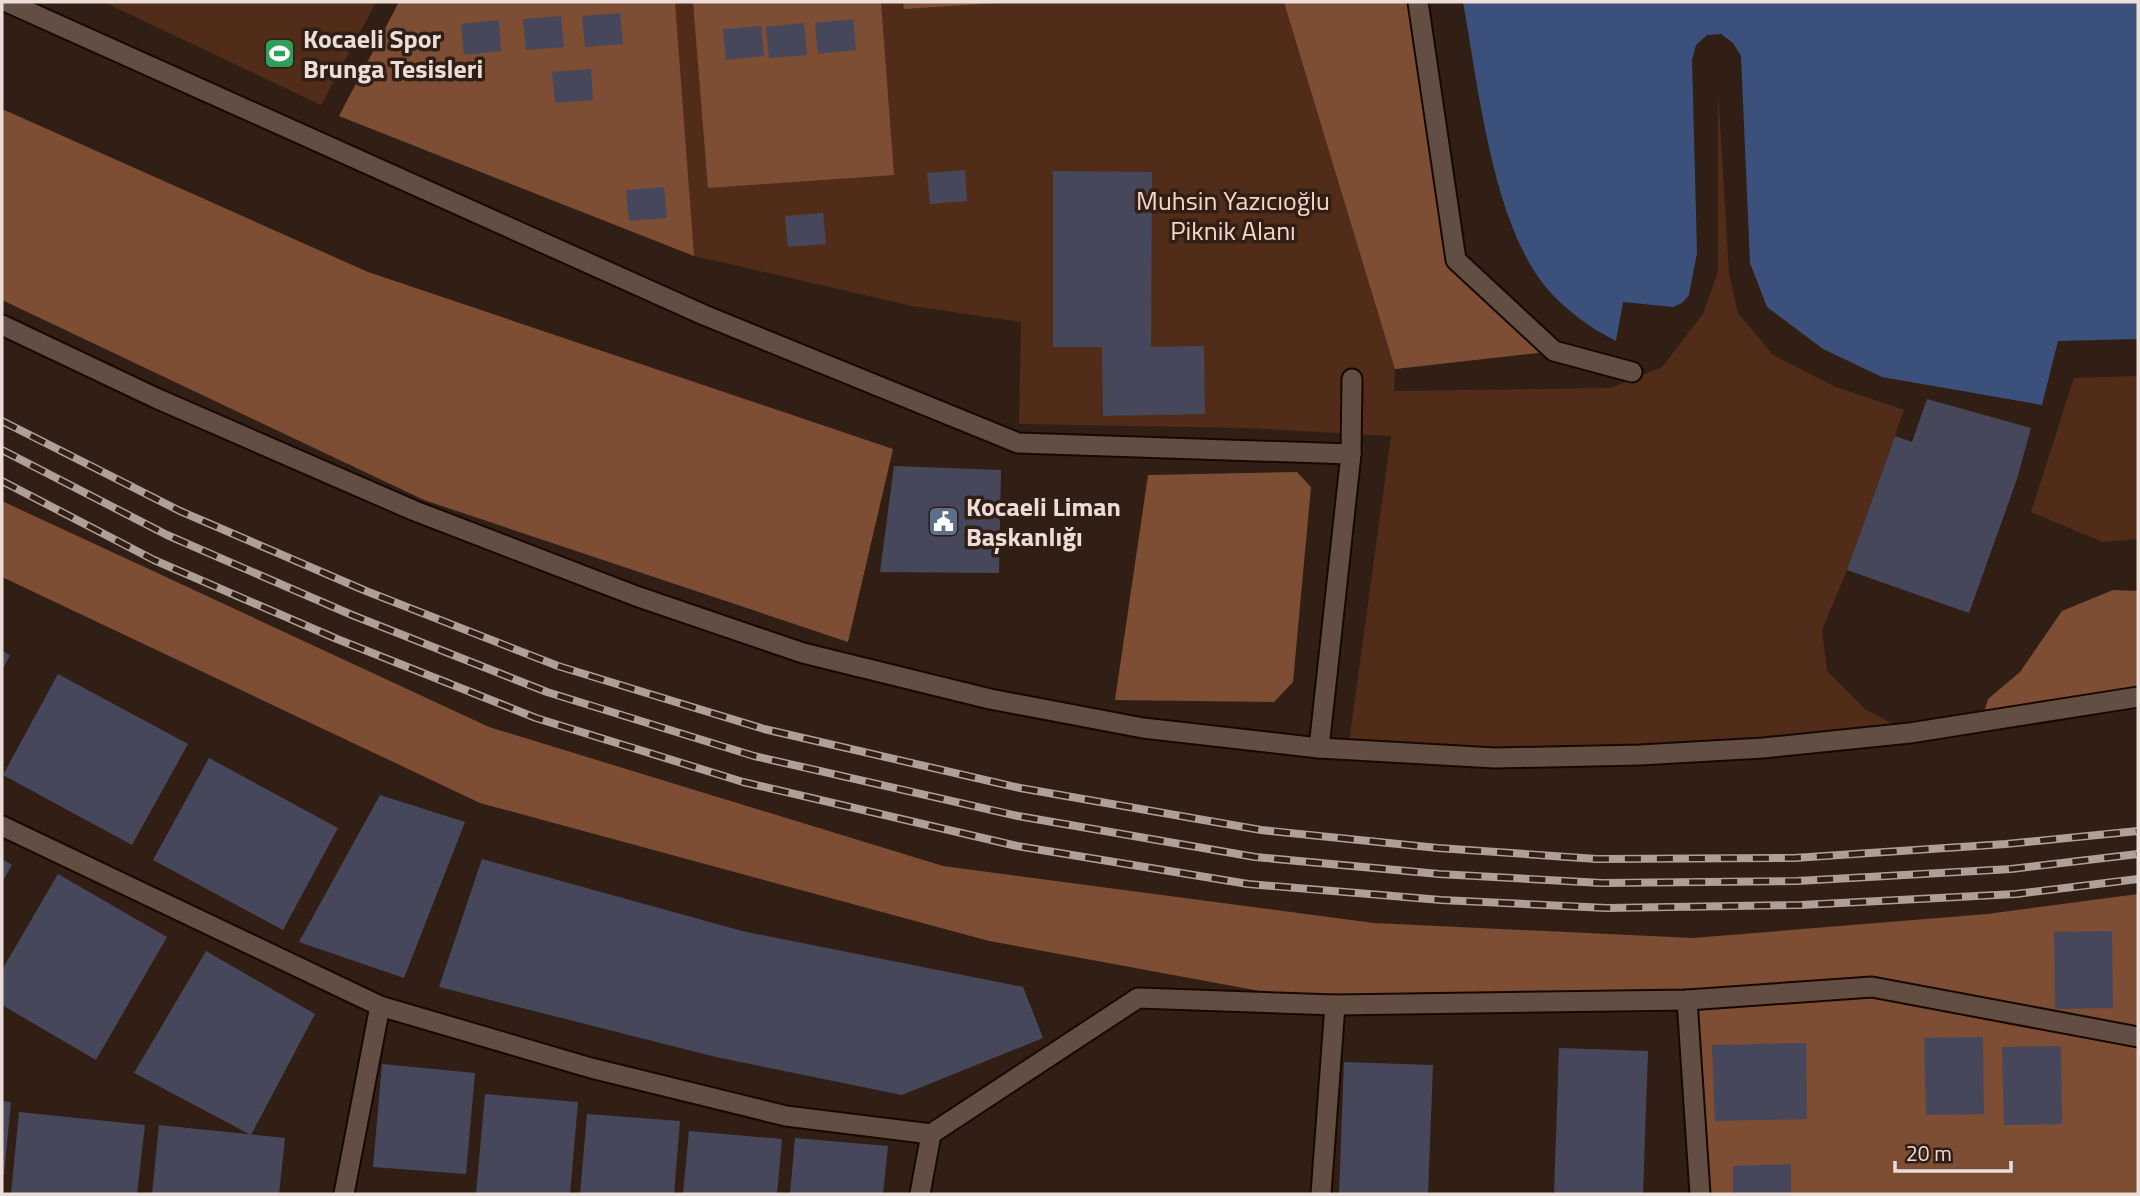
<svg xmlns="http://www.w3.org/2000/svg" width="2140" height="1196" viewBox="0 0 2140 1196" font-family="'Titillium Web',sans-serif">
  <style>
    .green { fill: #512d19 }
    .forest { fill: #7d4d34 }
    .water { fill: #3b517b }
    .building { fill: #47475b }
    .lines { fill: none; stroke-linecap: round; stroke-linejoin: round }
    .pedestrian-casing { stroke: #180802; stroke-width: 23 }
    .minor-casing { stroke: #180802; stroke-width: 23 }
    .pedestrian { stroke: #634e43; stroke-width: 19 }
    .minor { stroke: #634e43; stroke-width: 19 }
    .rail-casing { stroke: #aea099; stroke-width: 8 }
    .rail { stroke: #311f15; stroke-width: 5; stroke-dasharray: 16; stroke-linecap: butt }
    .labels { text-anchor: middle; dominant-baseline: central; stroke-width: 7; stroke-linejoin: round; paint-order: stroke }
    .poi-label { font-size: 26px; font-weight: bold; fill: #ebded8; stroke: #311f15; text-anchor: start }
    .park-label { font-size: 26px; fill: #f5d5c5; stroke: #311f15 }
  </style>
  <rect width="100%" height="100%" fill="#311f15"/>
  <g class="green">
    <polygon points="104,2 376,2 321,105"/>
    <polygon points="399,2 1418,2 1456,260 1554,351 1395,369 1394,391 1611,388 1662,367 1703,314 1718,272 1718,91 1729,273 1738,313 1773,355 1836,387 1904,410 1847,570 1822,630 1827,671 1865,709 1910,733 1763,748 1348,750 1391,436 1249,428 1019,424 1021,322 912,306 694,256 339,116"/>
    <polygon points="2138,376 2138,539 2103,542 2031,512 2074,378"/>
  </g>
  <g class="forest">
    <polygon points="399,2 675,2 694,256 339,116"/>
    <polygon points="693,2 881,2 894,175 708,188"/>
    <polygon points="903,2 1012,2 904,9"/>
    <polygon points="1284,2 1418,2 1456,260 1554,351 1395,369"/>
    <polygon points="2,109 368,272 893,449 848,642 424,500 2,300"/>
    <polygon points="1297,472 1311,487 1293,682 1274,702 1115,700 1148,475"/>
    <polygon points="2,501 489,727 943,866 1374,923 1693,938 1987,914 2138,894 2138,1194 1700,1194 1686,1000 1335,1005 989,941 480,803 2,577"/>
    <polygon points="2113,590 2138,591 2138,697 1981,722 1988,699 2020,672 2062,611"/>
  </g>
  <path class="water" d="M1463,2H2138V339L2058,341L2042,405L1882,377L1823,349L1767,307L1750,263L1741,56L1733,43L1721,34L1707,35L1696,45L1692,60L1697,253L1689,295L1682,303L1673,307L1623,302L1616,341C1590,328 1564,309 1545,286C1492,221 1478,84 1463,2Z"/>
  <g class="building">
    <polygon points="620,13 623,44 585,47 582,16"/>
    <polygon points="561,16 564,47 526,50 523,19"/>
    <polygon points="853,19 856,50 818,54 815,23"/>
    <polygon points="499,20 501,51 464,55 461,24"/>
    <polygon points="804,23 807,55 769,58 766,27"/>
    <polygon points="761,26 764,56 726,60 723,29"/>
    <polygon points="591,69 593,100 555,103 552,72"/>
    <polygon points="965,170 967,201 930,204 927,173"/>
    <polygon points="1053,171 1152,172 1151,347 1204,346 1205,414 1103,416 1102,347 1053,347"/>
    <polygon points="664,187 667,218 629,221 626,190"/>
    <polygon points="823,213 826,244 788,247 785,216"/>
    <polygon points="1927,399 2031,428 2017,479 1969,613 1847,570 1895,436 1912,442"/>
    <polygon points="894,466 1001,470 999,573 880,572"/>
    <polygon points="2,651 10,655 2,671"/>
    <polygon points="58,674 188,744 132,845 3,775"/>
    <polygon points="209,758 338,828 283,930 153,860"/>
    <polygon points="380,795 465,822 404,978 299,942"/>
    <polygon points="2,859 12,865 2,882"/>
    <polygon points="482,859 742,931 1023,987 1043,1038 902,1095 716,1057 439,987"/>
    <polygon points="58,874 167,937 96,1060 2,1005 2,970"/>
    <polygon points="2112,931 2113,1008 2055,1009 2054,932"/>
    <polygon points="206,951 315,1014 251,1135 134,1073"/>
    <polygon points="1983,1037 1984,1114 1926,1115 1924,1038"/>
    <polygon points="1806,1043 1807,1119 1715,1121 1712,1045"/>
    <polygon points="2061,1046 2062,1124 2004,1125 2002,1047"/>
    <polygon points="1559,1048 1648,1051 1643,1194 1554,1194"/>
    <polygon points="1344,1062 1433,1065 1428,1194 1339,1194"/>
    <polygon points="382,1064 475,1073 466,1174 373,1167"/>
    <polygon points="485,1094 578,1102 570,1194 476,1194"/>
    <polygon points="2,1101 11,1102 4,1175 2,1175"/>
    <polygon points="19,1112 145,1125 137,1194 11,1194"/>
    <polygon points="587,1114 680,1121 674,1194 580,1194"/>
    <polygon points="159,1125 285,1138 279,1194 152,1194"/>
    <polygon points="689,1131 782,1139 777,1194 683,1194"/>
    <polygon points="795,1138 888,1146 883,1194 790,1194"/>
    <polygon points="1791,1164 1791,1194 1733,1194 1733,1166"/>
  </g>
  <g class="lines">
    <defs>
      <polyline id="pedestrian" points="1418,2 1456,260 1554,351 1632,372"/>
      <g id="minor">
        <polyline points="7,2 704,315 1018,443 1351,454"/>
        <polyline points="2,325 158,399 415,511 636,596 803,653 990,699 1143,728 1319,748 1495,758 1640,755 1763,748 1910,733 2138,697"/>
        <polyline points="1319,748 1351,454 1352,379"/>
        <polyline points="2,826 380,1006 591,1068 786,1116 931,1134 920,1194"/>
        <polyline points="1687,1000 1700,1194"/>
        <polyline points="931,1134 1138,998 1335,1005 1687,1000 1872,987 2138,1037"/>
        <polyline points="344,1194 380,1006"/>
        <polyline points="1321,1194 1335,1005"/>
      </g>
    </defs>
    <use href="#pedestrian" class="pedestrian-casing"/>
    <use href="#minor" class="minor-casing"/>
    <use href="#pedestrian" class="pedestrian"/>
    <use href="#minor" class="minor"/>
    <defs>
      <g id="rail">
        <polyline points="2,421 180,511 366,591 558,666 764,729 1020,788 1261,830 1438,848 1597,859 1794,858 2006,844 2138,831"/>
        <polyline points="2,450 167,535 352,615 547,692 754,756 1018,816 1255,857 1439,874 1602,883 1797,881 2011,869 2138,854"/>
        <polyline points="2,481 154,560 337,639 536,718 743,782 1017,846 1248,884 1441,900 1607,908 1801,905 2016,894 2138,879"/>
      </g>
    </defs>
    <use href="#rail" class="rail-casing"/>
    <use href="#rail" class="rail"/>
  </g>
  <defs>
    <symbol id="stadium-square" viewBox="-11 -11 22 22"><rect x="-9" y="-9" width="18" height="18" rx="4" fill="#2e9e5b" stroke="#311f15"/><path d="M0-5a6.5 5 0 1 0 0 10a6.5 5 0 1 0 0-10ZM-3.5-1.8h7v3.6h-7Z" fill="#fff"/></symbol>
    <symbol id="civic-square" viewBox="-11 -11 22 22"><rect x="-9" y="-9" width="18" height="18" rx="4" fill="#5c6f8a" stroke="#311f15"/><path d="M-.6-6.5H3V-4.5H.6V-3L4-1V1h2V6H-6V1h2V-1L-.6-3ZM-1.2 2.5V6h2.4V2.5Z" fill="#fff"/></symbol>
  </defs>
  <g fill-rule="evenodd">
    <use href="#stadium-square" x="262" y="36" width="35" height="35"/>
    <use href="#civic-square" x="926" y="504" width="35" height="35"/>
  </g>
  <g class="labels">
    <g class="poi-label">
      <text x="303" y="38">Kocaeli Spor<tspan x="303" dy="30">Brunga Tesisleri</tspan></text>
      <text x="966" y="506">Kocaeli Liman<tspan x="966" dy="30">Başkanlığı</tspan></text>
    </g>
    <g class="park-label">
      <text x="1233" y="200">Muhsin Yazıcıoğlu<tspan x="1233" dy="30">Piknik Alanı</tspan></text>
    </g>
  </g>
  <rect width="2140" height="1196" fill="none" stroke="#ebded8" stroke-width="7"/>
  <path d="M1895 1161v10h116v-10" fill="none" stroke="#ebded8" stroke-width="3.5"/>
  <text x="1906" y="1161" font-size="21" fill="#ebded8" stroke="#311f15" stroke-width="5" paint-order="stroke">20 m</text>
</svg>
